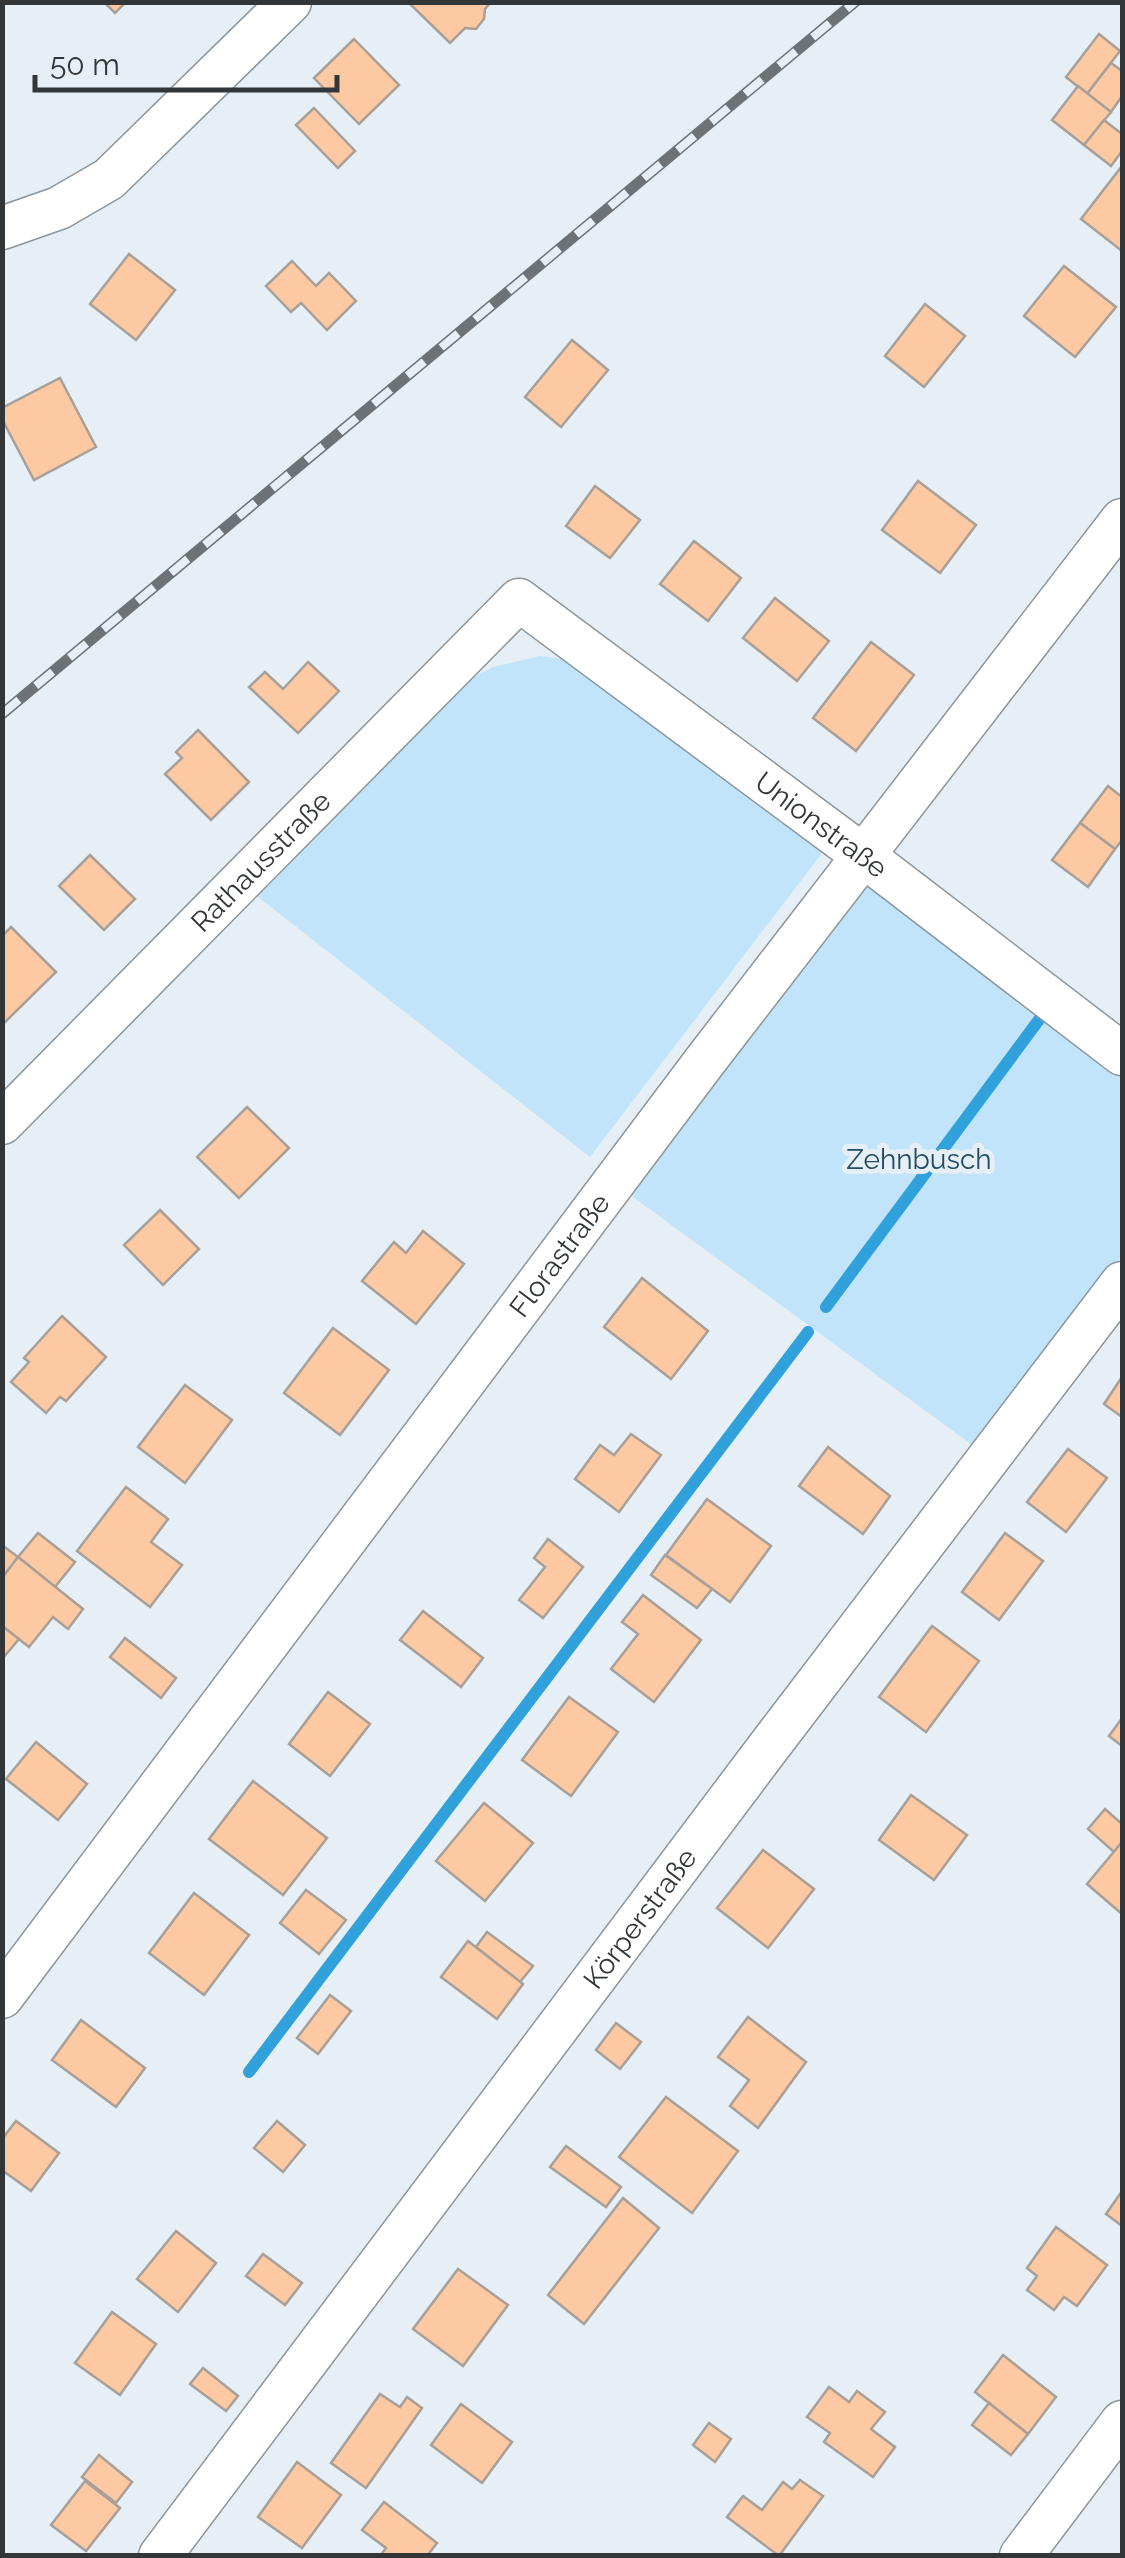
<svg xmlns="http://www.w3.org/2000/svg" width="1125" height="2558" viewBox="0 0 1125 2558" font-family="Raleway,sans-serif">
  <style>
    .green { fill: #c1e4fa }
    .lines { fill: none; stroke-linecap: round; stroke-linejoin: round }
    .stream { stroke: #30a1da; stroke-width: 12 }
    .building { fill: #fcc9a2; stroke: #a89f99; stroke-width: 2.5 }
    .minor-casing { stroke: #8c959b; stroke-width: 45 }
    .minor { stroke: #fff; stroke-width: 42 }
    .rail-casing { stroke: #6d7276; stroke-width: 11 }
    .rail { stroke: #e5eff5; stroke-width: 8; stroke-dasharray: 22; stroke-linecap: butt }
    .labels { text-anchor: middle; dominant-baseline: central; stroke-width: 10; stroke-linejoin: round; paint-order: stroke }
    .street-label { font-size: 28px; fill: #333639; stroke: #e5eff5 }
    .park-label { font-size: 28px; fill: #214d66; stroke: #e5eff5 }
  </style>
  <rect width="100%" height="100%" fill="#e5eff5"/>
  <g class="green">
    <polygon points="540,656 602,663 832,840 590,1157 253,893 441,694 493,667"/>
    <polygon points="865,873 1122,1062 1122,1255 979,1450 629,1194"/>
  </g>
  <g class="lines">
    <g class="stream">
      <polyline points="826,1307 1044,1013"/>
      <polyline points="249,2072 808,1332"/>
    </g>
  </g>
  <g class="building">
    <polygon points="104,2 126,2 115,13"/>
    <polygon points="491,2 485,9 484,19 476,29 465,28 450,43 409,3"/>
    <polygon points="1099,34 1120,51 1087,94 1066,77"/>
    <polygon points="354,39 399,85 359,124 314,78"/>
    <polygon points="1111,63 1122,71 1122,96 1111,112 1087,94"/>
    <polygon points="1078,86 1111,112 1084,145 1052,120"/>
    <polygon points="314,108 355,151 338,168 296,125"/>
    <polygon points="1104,120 1122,134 1122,151 1111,166 1084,145"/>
    <polygon points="1122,166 1122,251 1081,219"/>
    <polygon points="129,254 175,290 136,340 90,304"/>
    <polygon points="292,261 316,286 329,273 356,301 327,330 301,303 291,312 266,286"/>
    <polygon points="1064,266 1116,307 1075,357 1024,316"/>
    <polygon points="925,304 965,336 924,387 885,356"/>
    <polygon points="572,340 608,370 561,427 525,397"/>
    <polygon points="60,378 96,447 34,480 2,419 2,408"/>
    <polygon points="918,481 976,525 940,573 882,530"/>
    <polygon points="595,486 640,520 610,558 566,526"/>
    <polygon points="694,541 741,578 708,621 660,584"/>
    <polygon points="775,598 829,641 797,681 743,638"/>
    <polygon points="871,642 914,675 856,751 813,718"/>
    <polygon points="308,662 339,691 298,733 249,687 265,672 283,689"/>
    <polygon points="198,730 249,782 211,820 165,774 182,758 176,752"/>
    <polygon points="1108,786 1122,797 1122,840 1115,849 1080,823"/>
    <polygon points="1080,823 1115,849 1088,887 1052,860"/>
    <polygon points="90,855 135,899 104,930 59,886"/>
    <polygon points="11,927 56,972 2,1025 2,936"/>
    <polygon points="247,1107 289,1148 239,1198 197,1157"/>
    <polygon points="160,1210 199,1249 163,1285 124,1245"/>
    <polygon points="423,1231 464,1264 416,1324 362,1281 394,1242 406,1253"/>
    <polygon points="642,1278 708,1331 671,1379 604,1327"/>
    <polygon points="62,1316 106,1357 66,1401 60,1397 46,1413 11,1382 29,1362 24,1358"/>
    <polygon points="333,1328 389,1370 340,1435 284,1393"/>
    <polygon points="1122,1377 1122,1417 1104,1404"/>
    <polygon points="185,1385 232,1420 185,1483 138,1447"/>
    <polygon points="631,1434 661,1455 619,1512 575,1479 600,1445 614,1455"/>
    <polygon points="828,1447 890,1496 863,1534 799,1486"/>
    <polygon points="1068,1449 1107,1478 1066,1532 1027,1502"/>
    <polygon points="126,1487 168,1519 151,1542 182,1565 150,1607 77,1551"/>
    <polygon points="707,1499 771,1546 730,1602 666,1555"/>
    <polygon points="38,1533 75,1562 55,1587 18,1557"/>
    <polygon points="1005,1533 1043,1561 999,1620 962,1592"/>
    <polygon points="548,1539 583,1567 543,1618 519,1600 545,1567 534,1558"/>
    <polygon points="2,1545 18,1557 5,1575 2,1572"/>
    <polygon points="665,1555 712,1589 697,1608 651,1575"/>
    <polygon points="18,1557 83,1609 68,1629 53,1617 29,1647 2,1626 2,1578"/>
    <polygon points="643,1595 701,1640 654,1702 611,1669 638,1634 622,1622"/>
    <polygon points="423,1611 483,1658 461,1687 400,1640"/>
    <polygon points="2,1626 19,1639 3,1658 2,1658"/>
    <polygon points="932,1626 979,1661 926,1732 879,1697"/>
    <polygon points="125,1638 176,1678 161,1698 110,1657"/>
    <polygon points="328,1692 370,1724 330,1776 289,1744"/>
    <polygon points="569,1697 618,1732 571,1796 522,1760"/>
    <polygon points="1122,1718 1122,1746 1109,1736"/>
    <polygon points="36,1742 87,1784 58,1820 6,1779"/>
    <polygon points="253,1781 327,1838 283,1895 209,1839"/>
    <polygon points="911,1795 967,1835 934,1880 879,1840"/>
    <polygon points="484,1803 533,1843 485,1901 436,1861"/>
    <polygon points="1105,1809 1122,1824 1122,1842 1114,1852 1088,1829"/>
    <polygon points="1122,1842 1122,1914 1087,1884"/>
    <polygon points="763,1850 814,1889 768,1948 717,1908"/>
    <polygon points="306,1890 346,1920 319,1954 280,1923"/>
    <polygon points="194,1893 249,1935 204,1995 149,1953"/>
    <polygon points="487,1932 533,1966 520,1982 476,1947"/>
    <polygon points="468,1941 523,1984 497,2019 441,1977"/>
    <polygon points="330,1995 351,2011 318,2054 297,2038"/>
    <polygon points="748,2017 806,2062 758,2128 730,2106 749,2080 718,2057"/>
    <polygon points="81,2020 145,2068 116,2107 52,2060"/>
    <polygon points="616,2023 641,2042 620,2069 596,2050"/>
    <polygon points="666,2097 738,2151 692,2213 619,2157"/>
    <polygon points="16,2121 59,2153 31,2191 2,2170 2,2139"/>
    <polygon points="277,2121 305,2145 283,2172 254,2148"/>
    <polygon points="566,2146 621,2187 606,2207 550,2167"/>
    <polygon points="1122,2191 1122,2226 1106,2214"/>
    <polygon points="623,2198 659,2228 584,2324 548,2295"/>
    <polygon points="1056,2227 1107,2265 1077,2306 1064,2297 1054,2310 1027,2290 1037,2276 1027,2268"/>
    <polygon points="176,2231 216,2263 178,2312 137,2279"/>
    <polygon points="263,2254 302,2283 285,2305 246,2276"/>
    <polygon points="458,2269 508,2305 463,2366 413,2329"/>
    <polygon points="112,2312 156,2344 120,2395 75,2363"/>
    <polygon points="1003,2355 1056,2397 1028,2434 975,2392"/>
    <polygon points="203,2368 238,2396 226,2411 190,2384"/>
    <polygon points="829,2387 849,2402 857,2391 885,2412 871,2429 895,2447 873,2477 824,2442 830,2433 807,2417"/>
    <polygon points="380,2394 400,2407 407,2397 422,2408 366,2488 331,2463"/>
    <polygon points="989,2403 1028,2434 1011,2455 972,2425"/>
    <polygon points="461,2404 512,2442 482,2483 431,2445"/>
    <polygon points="709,2423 731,2439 715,2462 693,2445"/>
    <polygon points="99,2455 132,2482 116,2503 82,2477"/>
    <polygon points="297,2462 341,2495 302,2548 258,2517"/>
    <polygon points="800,2480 823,2496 779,2556 727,2517 743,2496 762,2510 783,2482 792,2489"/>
    <polygon points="85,2481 120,2508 86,2551 51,2525"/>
    <polygon points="384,2502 437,2543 427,2556 380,2556 386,2548 362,2530"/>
  </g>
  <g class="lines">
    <defs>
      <g id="minor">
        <polyline points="2,228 59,208 109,179 290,2"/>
        <path id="s1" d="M2,1123L519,600L865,857L1122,1054"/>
        <path id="s2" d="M2,1997L705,1061L1122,520"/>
        <path id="s3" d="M160,2556L764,1753L1122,1283"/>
        <polyline points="1021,2556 1122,2422"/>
      </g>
    </defs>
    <use href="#minor" class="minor-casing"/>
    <use href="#minor" class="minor"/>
    <defs>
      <polyline id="rail" points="2,714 855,2"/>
    </defs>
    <use href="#rail" class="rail-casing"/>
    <use href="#rail" class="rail"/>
  </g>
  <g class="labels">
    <g class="street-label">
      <text stroke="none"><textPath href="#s1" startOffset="1112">Unionstraße</textPath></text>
      <text stroke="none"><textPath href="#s1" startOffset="368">Rathausstraße</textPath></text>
      <text stroke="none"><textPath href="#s2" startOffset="928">Florastraße</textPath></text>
      <text stroke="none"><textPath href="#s3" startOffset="798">Körperstraße</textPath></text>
    </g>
    <g class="park-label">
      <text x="919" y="1159">Zehnbusch</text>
    </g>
  </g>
  <rect width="1125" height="2558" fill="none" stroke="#333639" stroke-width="10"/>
  <path d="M35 75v15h302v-15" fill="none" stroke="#333639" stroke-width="5"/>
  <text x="50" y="75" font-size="30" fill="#333639" stroke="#e5eff5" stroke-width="8" paint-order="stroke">50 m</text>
</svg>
